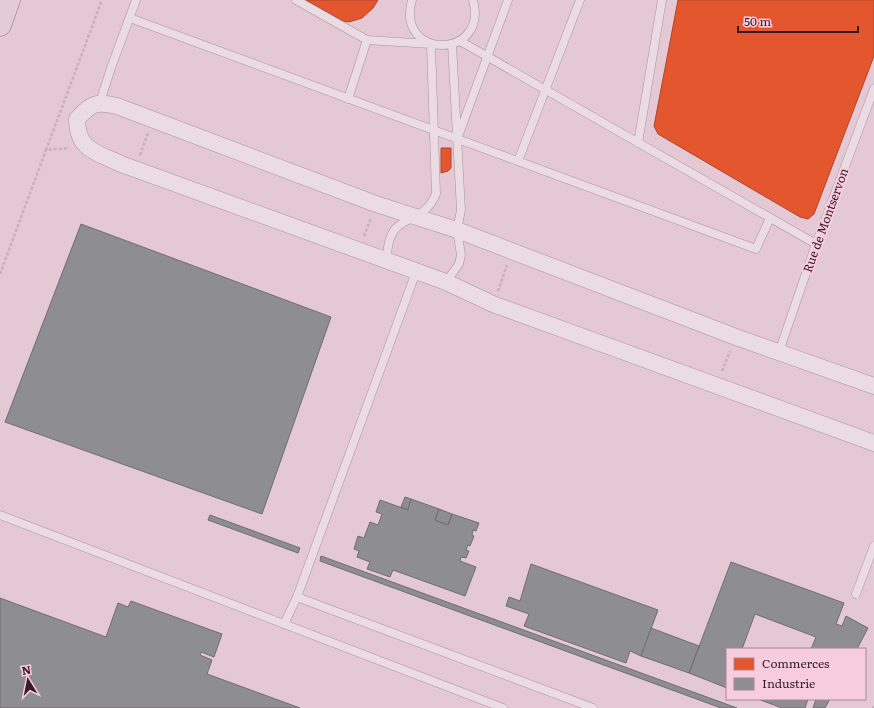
<svg xmlns="http://www.w3.org/2000/svg" width="874" height="708" viewBox="0 0 874 708" font-family="Literata,serif">
  <style>
    .shops { fill: #e4572e; stroke: #b0452d }
    .industry { fill: #8d8d92; stroke: #736b73 }
    .lines { fill: none; stroke-linecap: round; stroke-linejoin: round }
    .lane-casing { stroke: #a8939d; stroke-width: 9 }
    .street-casing { stroke: #a8939d; stroke-width: 17 }
    .primary-casing { stroke: #8e7983; stroke-width: 23 }
    .path { stroke: #c3b2ba; stroke-width: 2.5; stroke-dasharray: 3 2; stroke-linecap: butt }
    .lane { stroke: #ebdbe2; stroke-width: 8 }
    .street { stroke: #ebdbe2; stroke-width: 16 }
    .primary { stroke: #e3ccd6; stroke-width: 22 }
    .labels { text-anchor: middle; dominant-baseline: central; stroke-width: 4; stroke-linejoin: round; paint-order: stroke }
    .street-label { font-size: 12px; fill: #371b2c; stroke: #f7cddd }
  </style>
  <rect width="100%" height="100%" fill="#e4c9d4"/>
  <g class="shops">
    <polygon points="306,0 378,0 373,8 362,18 349,22 343,21"/>
    <polygon points="678,0 874,0 874,56 814,214 808,219 800,217 658,134 654,126"/>
    <polygon points="441,148 451,148 451,168 448,171 441,173"/>
  </g>
  <g class="industry">
    <polygon points="81,224 331,317 262,514 5,422"/>
    <polygon points="405,497 411,499 408,510 401,507"/>
    <polygon points="411,499 439,509 435,520 448,525 452,514 479,523 476,531 473,530 472,535 474,536 470,546 468,545 466,550 469,551 466,558 461,557 460,561 476,567 465,596 393,570 390,577 367,569 370,562 357,557 359,551 354,549 358,536 364,538 370,522 378,525 382,514 376,512 380,500 408,510"/>
    <polygon points="439,509 452,514 448,525 435,520"/>
    <polygon points="210,515 300,548 298,553 208,520"/>
    <polygon points="321,556 737,708 721,708 320,561"/>
    <polygon points="731,562 844,603 836,624 842,626 846,616 868,628 857,649 811,649 816,637 755,614 742,649 727,649 727,688 689,673"/>
    <polygon points="531,564 658,610 641,656 630,651 626,663 524,626 529,614 506,606 509,597 520,601"/>
    <polygon points="0,598 106,637 118,603 128,607 131,601 222,634 214,657 201,652 200,655 212,660 207,674 300,708 0,708"/>
    <polygon points="651,628 699,646 689,673 641,656"/>
    <polygon points="758,699 808,699 805,708 782,708"/>
    <polygon points="816,699 830,699 825,708 813,708"/>
  </g>
  <g class="lines">
    <defs>
      <g id="lane">
        <path d="M296,0L367,40L431,44L436,194C421,230 387,208 387,260"/>
        <path d="M412,0C395,60 489,60 473,0"/>
        <polyline points="130,18 756,249 770,218"/>
        <polyline points="460,41 816,244"/>
        <polyline points="348,99 367,40"/>
        <polyline points="100,102 111,68 136,0"/>
        <polyline points="459,134 508,0"/>
        <polyline points="638,143 662,0"/>
        <polyline points="518,161 580,0"/>
        <polyline points="446,282 459,264 461,255 457,230 461,210 452,44"/>
        <polyline points="779,352 816,244 874,89"/>
        <polyline points="0,515 503,708"/>
        <polyline points="856,594 874,546"/>
        <polyline points="297,597 593,708"/>
        <polyline points="284,624 297,597 416,272"/>
      </g>
      <path id="street" d="M874,386L736,337L457,230L376,204L117,106C96,101 92,103 77,119C77,150 96,152 121,164L446,282L493,304L874,443"/>
      <polyline id="primary" points="0,25 9,0"/>
    </defs>
    <use href="#lane" class="lane-casing"/>
    <use href="#street" class="street-casing"/>
    <use href="#primary" class="primary-casing"/>
    <g class="path">
      <polyline points="46,150 102,0"/>
      <polyline points="140,155 148,133"/>
      <polyline points="364,236 371,218"/>
      <polyline points="0,274 46,150 69,148"/>
      <polyline points="498,291 507,265"/>
      <polyline points="722,371 730,351"/>
      <polyline points="873,708 874,706"/>
    </g>
    <use href="#lane" class="lane"/>
    <use href="#street" class="street"/>
    <use href="#primary" class="primary"/>
  </g>
  <g class="labels">
    <g class="street-label">
      <text transform="translate(825 220) rotate(-70)">Rue de Montservon</text>
    </g>
  </g>
  <rect x="726" y="648" width="140" height="52" fill="#f7cddd" stroke="#aa8696"/>
  <rect x="734" y="658" width="20" height="12" fill="#e4572e" stroke="#aa8696"/>
  <text x="762" y="668" font-size="12" fill="#371b2c">Commerces</text>
  <rect x="734" y="678" width="20" height="12" fill="#8d8d92" stroke="#aa8696"/>
  <text x="762" y="688" font-size="12" fill="#371b2c">Industrie</text>
  <g transform="translate(28 680) rotate(350)" stroke="#f7cddd" stroke-width="3" paint-order="stroke">
  <path d="M0-3L7 15L0 10L-7 15Z" fill="#371b2c"/>
  <text y="-6" font-size="11" font-weight="bold" text-anchor="middle" fill="#371b2c">N</text>
  </g>
  <path d="M738 26v6h120v-6" fill="none" stroke="#371b2c" stroke-width="2"/>
  <text x="744" y="26" font-size="12" fill="#371b2c" stroke="#f7cddd" stroke-width="3" paint-order="stroke">50 m</text>
</svg>
